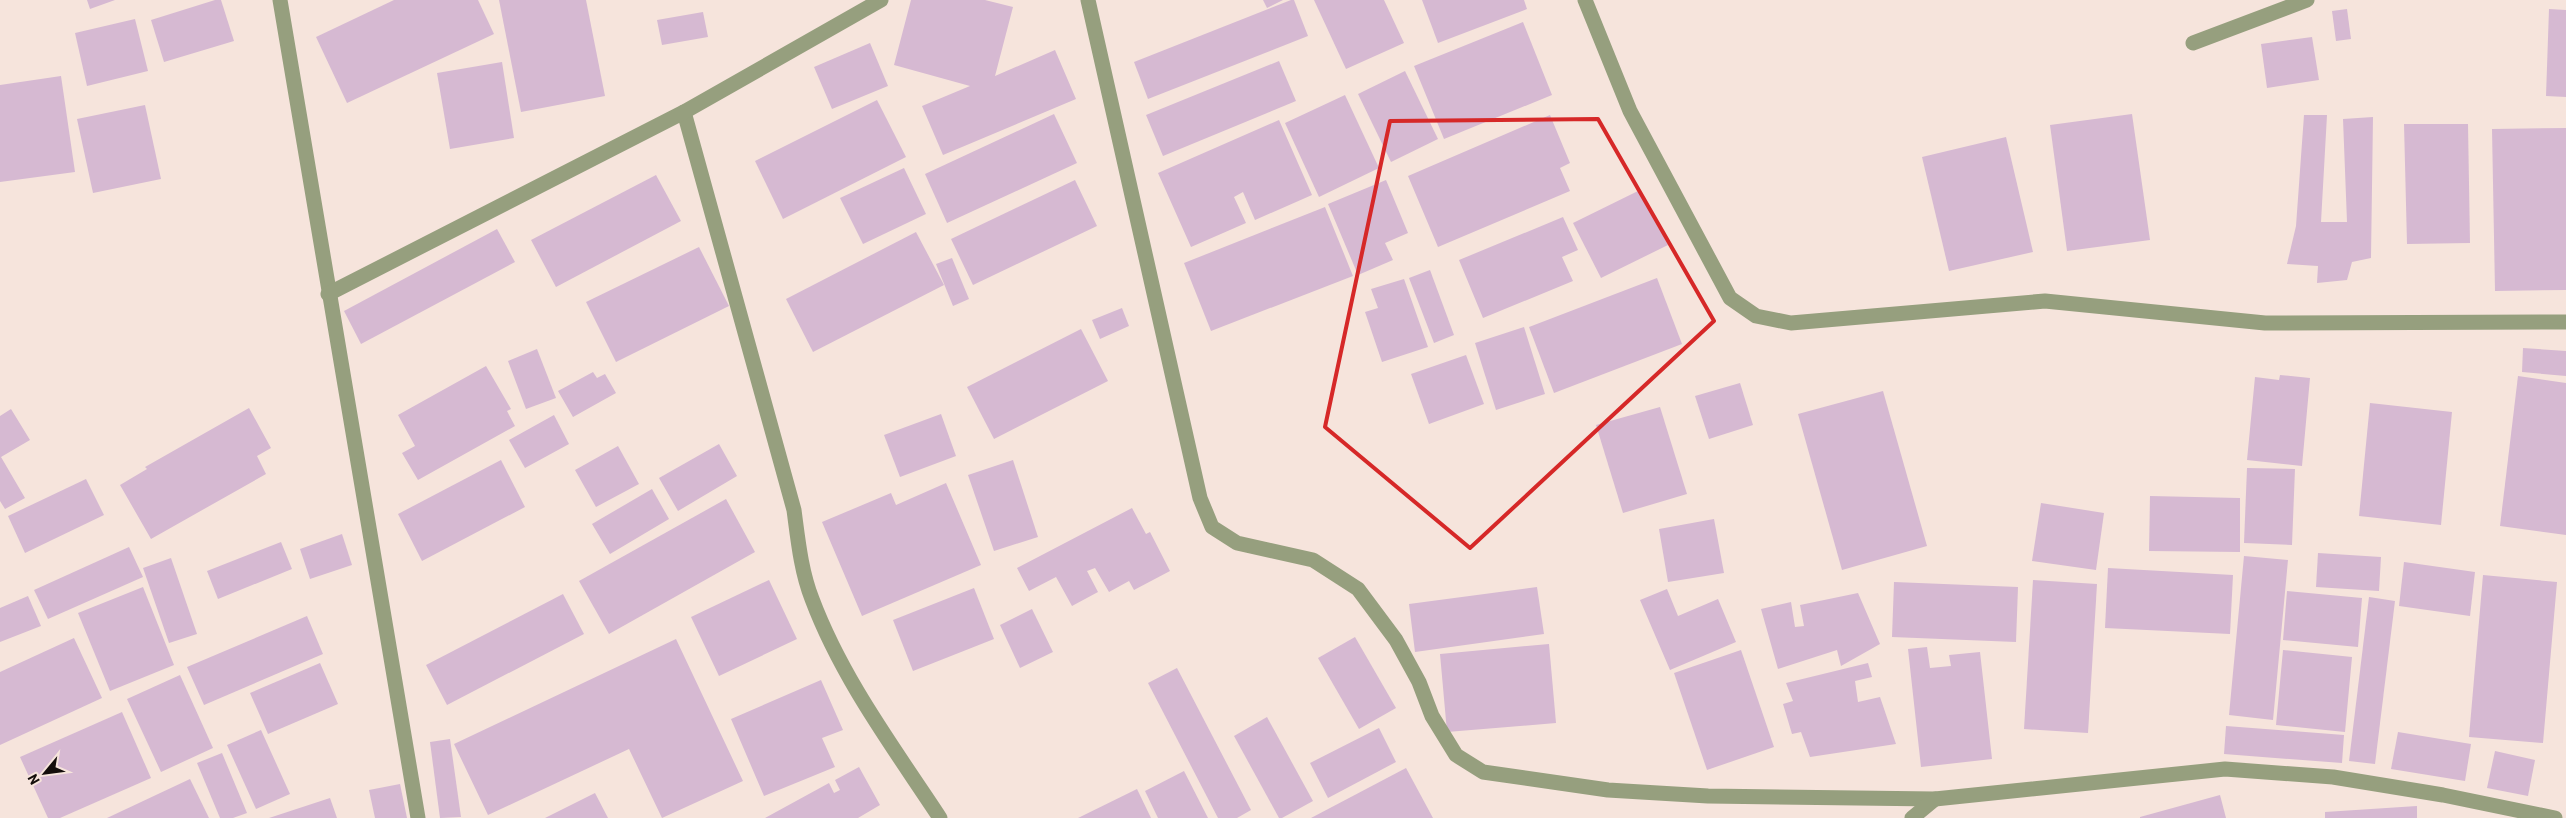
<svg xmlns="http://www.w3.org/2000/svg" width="2566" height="818" viewBox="0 0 2566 818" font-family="Barlow,sans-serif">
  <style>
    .building { fill: #d6b9d2 }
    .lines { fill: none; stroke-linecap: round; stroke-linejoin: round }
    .street { stroke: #969f7e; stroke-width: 15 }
    .marked { fill: none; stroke: #d62828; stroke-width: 4; stroke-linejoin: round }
  </style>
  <rect width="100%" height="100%" fill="#f6e4dc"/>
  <g class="building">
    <polygon points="87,0 115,0 90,9"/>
    <polygon points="215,0 221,0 234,41 164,62 151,20"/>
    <polygon points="394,0 478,0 494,34 347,103 316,37"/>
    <polygon points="499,0 586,0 605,96 521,112"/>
    <polygon points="911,0 985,0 1013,7 995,76 1055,50 1076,99 943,155 922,106 970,86 894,65"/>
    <polygon points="1263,0 1283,0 1267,8"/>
    <polygon points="1291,0 1294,0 1308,36 1148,99 1134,62"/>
    <polygon points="1314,0 1384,0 1404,43 1346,69"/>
    <polygon points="1422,0 1524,0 1527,9 1438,43"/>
    <polygon points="2347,9 2351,39 2336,41 2332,11"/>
    <polygon points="2549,9 2566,10 2566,97 2546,96"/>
    <polygon points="703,12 708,37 662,45 657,20"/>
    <polygon points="135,19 148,71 87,86 75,33"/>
    <polygon points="1523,22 1552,95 1444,139 1414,66"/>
    <polygon points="2312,37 2319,80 2267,88 2261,44"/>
    <polygon points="870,43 888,86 832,109 814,67"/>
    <polygon points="1279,61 1296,101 1163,156 1146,115"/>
    <polygon points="502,62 514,138 450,149 437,73"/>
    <polygon points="1405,71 1438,139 1391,162 1358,94"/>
    <polygon points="61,76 75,172 0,182 0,85"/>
    <polygon points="1345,95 1379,168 1319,197 1285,123"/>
    <polygon points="877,100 906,157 783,219 755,161"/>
    <polygon points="145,105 161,179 93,193 77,119"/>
    <polygon points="1054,114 1077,163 947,223 925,174"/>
    <polygon points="2132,114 2150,240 2067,251 2050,125"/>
    <polygon points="1550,115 1570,163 1560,168 1570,191 1438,247 1408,176"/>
    <polygon points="2304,115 2327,115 2321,222 2347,222 2343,119 2373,117 2371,258 2352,262 2347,280 2317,283 2318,266 2287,264 2296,226"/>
    <polygon points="1279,120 1312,195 1255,220 1243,192 1234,197 1246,223 1191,247 1158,173"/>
    <polygon points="2404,124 2468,124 2470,243 2407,244"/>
    <polygon points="2566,128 2566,290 2495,291 2492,129"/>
    <polygon points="2006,137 2033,252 1949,271 1922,157"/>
    <polygon points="904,168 926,214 863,244 840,198"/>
    <polygon points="656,175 681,221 556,287 531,240"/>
    <polygon points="1075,180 1097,226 973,285 951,239"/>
    <polygon points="1386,180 1408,233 1385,243 1393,260 1358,275 1328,204"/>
    <polygon points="1640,190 1668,245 1601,278 1573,223"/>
    <polygon points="1325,207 1353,276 1211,331 1184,263"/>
    <polygon points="1563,217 1578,250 1562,257 1573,281 1483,318 1459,260"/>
    <polygon points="497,229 515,262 361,344 344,311"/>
    <polygon points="916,232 944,285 813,352 786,299"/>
    <polygon points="699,247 729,306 616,362 586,302"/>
    <polygon points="952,258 969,299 953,306 936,264"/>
    <polygon points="1430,270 1454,335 1434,343 1409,278"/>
    <polygon points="1657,278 1682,344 1554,393 1529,327"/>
    <polygon points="1404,279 1428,347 1382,362 1365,312 1378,308 1371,289"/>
    <polygon points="1122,308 1129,326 1100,339 1092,320"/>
    <polygon points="1524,327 1545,394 1496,410 1475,343"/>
    <polygon points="1081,329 1108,381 994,439 967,387"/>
    <polygon points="2523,348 2566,351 2566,376 2522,372"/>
    <polygon points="537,349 556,398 526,409 508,361"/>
    <polygon points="1466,355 1484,404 1429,424 1411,374"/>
    <polygon points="486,366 511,409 507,411 515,426 418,480 402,453 415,446 398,415"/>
    <polygon points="593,372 597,378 605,374 616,393 573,417 558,391"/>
    <polygon points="2280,375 2310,378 2302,466 2247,460 2255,377 2279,380"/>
    <polygon points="2518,376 2566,383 2566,535 2500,526"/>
    <polygon points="1740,383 1753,425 1709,439 1695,396"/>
    <polygon points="1883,391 1927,546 1842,570 1798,414"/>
    <polygon points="2370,403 2452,412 2441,525 2359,516"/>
    <polygon points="1660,407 1687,494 1623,513 1596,425"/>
    <polygon points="249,408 271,448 257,456 266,474 151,539 120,485 147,469 145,467"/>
    <polygon points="11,409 30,440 1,457 25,498 5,509 0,501 0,416"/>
    <polygon points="941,414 956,456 900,477 884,435"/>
    <polygon points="554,415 569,444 525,468 509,440"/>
    <polygon points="719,444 737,476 678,511 659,478"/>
    <polygon points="618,446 639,484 596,507 575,470"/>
    <polygon points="501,460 525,507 422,561 398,514"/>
    <polygon points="1013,460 1038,537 994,551 968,475"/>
    <polygon points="2247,468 2295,469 2292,545 2244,543"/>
    <polygon points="86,479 104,515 25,553 8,516"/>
    <polygon points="946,483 981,565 862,616 822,522 891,493 896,505"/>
    <polygon points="652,489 669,519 610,554 592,524"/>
    <polygon points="2150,496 2240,498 2240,552 2149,551"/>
    <polygon points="726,499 755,552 609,634 579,581"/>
    <polygon points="2041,503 2104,513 2096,570 2032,561"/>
    <polygon points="1132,508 1146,534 1150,532 1170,571 1134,590 1129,581 1109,592 1095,568 1087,571 1098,592 1072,606 1056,577 1029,591 1017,568"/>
    <polygon points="1714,519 1724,573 1668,582 1659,529"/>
    <polygon points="342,534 352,565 310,579 300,549"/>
    <polygon points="281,542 292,569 218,599 207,571"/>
    <polygon points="129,547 143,577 48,619 34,590"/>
    <polygon points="2318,553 2381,557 2379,591 2316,587"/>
    <polygon points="2244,556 2288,560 2273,720 2229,715"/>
    <polygon points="171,558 197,634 169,643 143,568"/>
    <polygon points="2404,562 2475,572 2470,616 2399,606"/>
    <polygon points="2108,568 2233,575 2230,634 2105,628"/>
    <polygon points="2483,575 2557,582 2543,743 2469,737"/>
    <polygon points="769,580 797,639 719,676 691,617"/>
    <polygon points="2033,580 2097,584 2088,733 2024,729"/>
    <polygon points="1894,582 2018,587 2016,642 1892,637"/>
    <polygon points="143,587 174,665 110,691 78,613"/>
    <polygon points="1537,587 1544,634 1415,652 1409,604"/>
    <polygon points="974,588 994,639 913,671 893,620"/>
    <polygon points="1667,589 1678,616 1718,599 1736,642 1670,670 1640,600"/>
    <polygon points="2287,591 2362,598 2358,647 2283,640"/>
    <polygon points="1858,593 1880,644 1841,666 1837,650 1778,669 1761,609 1791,602 1795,627 1804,626 1800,605"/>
    <polygon points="563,594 584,634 447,705 426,665"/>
    <polygon points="28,596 41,626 0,642 0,608"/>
    <polygon points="2369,597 2395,601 2375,764 2349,761"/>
    <polygon points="1032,609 1053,652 1020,668 1000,625"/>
    <polygon points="307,616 323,654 204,705 187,667"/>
    <polygon points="1355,637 1396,708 1359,729 1318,658"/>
    <polygon points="74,638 102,698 0,745 0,672"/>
    <polygon points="676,639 743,781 662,818 629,749 488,815 454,744"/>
    <polygon points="1549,644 1556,723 1447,732 1440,654"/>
    <polygon points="1927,647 1930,668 1951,666 1949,655 1980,652 1992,759 1921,767 1908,649"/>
    <polygon points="1741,650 1774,747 1707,770 1674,673"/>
    <polygon points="2283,650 2352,657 2345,732 2276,725"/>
    <polygon points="320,663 338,704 268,734 250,693"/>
    <polygon points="1868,663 1872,677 1855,681 1858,702 1880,697 1896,744 1810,757 1801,732 1792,734 1783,704 1793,701 1786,683"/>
    <polygon points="1177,668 1251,810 1237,818 1218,818 1148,683"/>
    <polygon points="180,675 213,748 161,772 127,699"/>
    <polygon points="821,680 843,730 822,738 835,767 764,796 731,719"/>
    <polygon points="122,712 151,778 60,818 48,818 20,757"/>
    <polygon points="1267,717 1313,801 1282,818 1279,818 1234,736"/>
    <polygon points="2226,726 2344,735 2342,763 2224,754"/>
    <polygon points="1379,728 1396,762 1328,798 1310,763"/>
    <polygon points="261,730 290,794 256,809 227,745"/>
    <polygon points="2398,732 2471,744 2465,781 2391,769"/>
    <polygon points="450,739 461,817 440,818 430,742"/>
    <polygon points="2495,751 2535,760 2528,796 2487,788"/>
    <polygon points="222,753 247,813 233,818 220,818 197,763"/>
    <polygon points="859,767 880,805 858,818 765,818 829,783 834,793 840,790 835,780"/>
    <polygon points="1406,768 1433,818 1311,818"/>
    <polygon points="1184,771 1208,818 1158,818 1145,791"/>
    <polygon points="190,779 209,818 107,818"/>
    <polygon points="400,784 407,818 375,818 369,790"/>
    <polygon points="1137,789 1151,818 1078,818"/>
    <polygon points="595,793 608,818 545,818"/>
    <polygon points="2220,795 2226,818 2140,818 2140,817"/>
    <polygon points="330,798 337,818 269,818"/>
    <polygon points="2417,806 2417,818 2325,818 2325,812"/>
  </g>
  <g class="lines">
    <g class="street">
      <polyline points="280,0 418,818"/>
      <polyline points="1088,0 1200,498 1212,527 1237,543 1313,560 1358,589 1396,640 1419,682 1432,716 1456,755 1483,772 1608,790 1708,796 1935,799 2225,769 2333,777 2443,795 2555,818"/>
      <polyline points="1585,0 1630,111 1730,298 1756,316 1791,323 2045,301 2265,323 2566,322"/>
      <polyline points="2193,43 2307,0"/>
      <path d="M684,112L794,510C798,540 801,571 812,599C842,679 894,748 940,818"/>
      <polyline points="328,294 684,112 881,0"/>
      <polyline points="1912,818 1935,799"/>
    </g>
  </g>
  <path class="marked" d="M1598,119L1714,321L1470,548L1325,427L1390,121Z"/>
  <g transform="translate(45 773) rotate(241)" stroke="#f6e4dc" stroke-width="4" paint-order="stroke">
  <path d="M0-4L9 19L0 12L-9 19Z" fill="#140e0b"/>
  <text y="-8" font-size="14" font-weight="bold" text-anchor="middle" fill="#140e0b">N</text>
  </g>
</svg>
